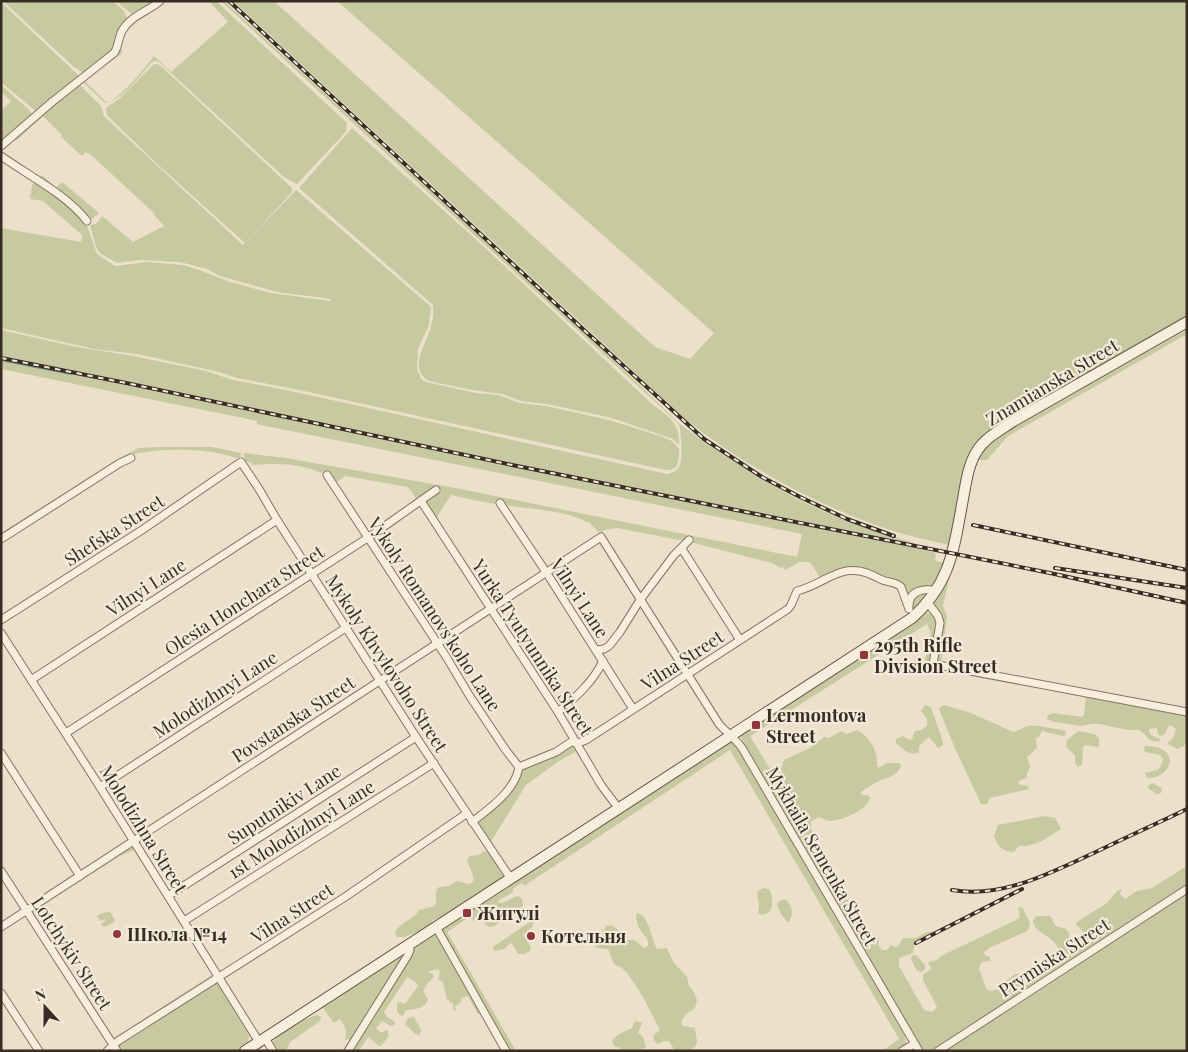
<svg xmlns="http://www.w3.org/2000/svg" width="1188" height="1052" viewBox="0 0 1188 1052" font-family="'Playfair Display',serif">
  <style>
    .green { fill: #c7c9a0; fill-rule: evenodd }
    .lines { fill: none; stroke-linecap: round; stroke-linejoin: round }
    .stream { stroke: #728f86; stroke-width: 2 }
    .street-casing { stroke: #877261; stroke-width: 9 }
    .secondary-casing { stroke: #695444; stroke-width: 12 }
    .street { stroke: #f7eede; stroke-width: 7 }
    .secondary { stroke: #f7eede; stroke-width: 10 }
    .rail-casing { stroke: #392c23; stroke-width: 4 }
    .rail { stroke: #f3eada; stroke-width: 2; stroke-dasharray: 5.5; stroke-linecap: butt }
    .poi-dot { fill: #91363d; stroke: #f3eada; stroke-width: 2 }
    .labels { text-anchor: middle; dominant-baseline: central; stroke-width: 4.5; stroke-linejoin: round; paint-order: stroke }
    .street-label { font-size: 18px; fill: #392c23; stroke: #f3eada }
    .poi-label { font-size: 18px; font-weight: bold; fill: #392c23; stroke: #f3eada; text-anchor: start }
  </style>
  <rect width="100%" height="100%" fill="#ece0cb"/>
  <g class="green">
    <polygon points="3,1 113,1 124,11 127,19 116,45 110,54 84,73 74,67"/>
    <polygon points="116,1 158,1 134,16"/>
    <path d="M209,1H216L347,123L346,131L341,137L297,184L284,177L159,62L156,61L151,63C142,74 119,103 105,103L83,82V80L120,50H123L121,54L84,80L106,102L109,103C127,90 141,73 154,56L171,72L228,22Z"/>
    <path d="M221,1H224L582,330L680,424L703,441L761,479L799,500L846,521L914,543V545L513,464L132,382L1,357V330L77,347L133,356L206,371L233,380L291,391L667,474C671,473 675,472 678,469C684,462 681,433 679,424Z"/>
    <path d="M233,1H274L655,347L690,359L714,333L337,1H1187V318L997,429L963,480L949,545C929,540 909,536 890,530C816,505 746,467 685,419Z"/>
    <polygon points="1,2 80,77 37,112 1,82"/>
    <polygon points="154,64 157,64 162,67 292,188 292,192 245,243 155,162 107,115 106,108 119,99"/>
    <polygon points="79,84 101,106 104,116 108,120 243,245 296,190 431,307 429,325 418,349 417,370 422,380 426,382 476,393 498,395 520,403 546,406 609,420 660,436 672,441 679,449 679,459 676,467 671,470 666,470 304,391 237,378 219,372 192,366 137,354 94,349 1,328 1,228 81,242 82,235 43,201 30,199 32,185 35,181 60,197 85,220 97,254 115,266 146,262 183,265 202,271 230,282 271,293 330,301 331,299 277,292 220,276 207,269 180,262 140,260 117,263 100,253 96,247 90,225 96,224 102,216 133,242 164,226 154,215 155,214 90,154 85,152 82,156 61,137 62,135 43,116 16,141 14,137"/>
    <polygon points="1,85 26,107 33,115 1,144 1,111 11,101 1,92"/>
    <path d="M352,128L483,246L651,403C668,417 680,421 679,445L673,439L612,418L552,405L521,401L502,394L472,390L429,381C407,368 427,343 431,326C433,319 434,312 433,305L299,188Z"/>
    <polygon points="42,175 56,188 62,182 99,213 92,219 86,218 39,178"/>
    <polygon points="1187,325 1187,334 1008,436 987,460 976,460 979,453 995,436"/>
    <path d="M1,359L512,466L898,544L936,553L935,561L945,563L938,584L913,611L912,610L902,586L868,571L821,579L810,562H799L785,570L782,566L781,568L772,563L690,542L617,528L604,530L602,536L588,521L587,522C566,510 521,508 496,504C481,502 466,498 451,495L435,520L418,501L408,487L345,476L334,484L333,475C322,474 313,469 303,467C285,463 269,464 252,465V463L244,461V453L286,458L461,489L797,557L802,534L261,425L257,424V421L243,418L1,369Z"/>
    <path d="M158,447H212L241,453L240,457L236,458C208,448 168,448 138,453L130,456L1,537V533L119,458L139,448Z"/>
    <polygon points="954,558 943,606 947,616 941,663 937,661 941,623 934,607 934,601"/>
    <path d="M924,612L932,613L937,623L930,666L924,665L931,633L927,624L750,736L776,779L782,774L781,768L784,760L810,748L824,737L829,738L841,731L847,734L858,730C870,738 879,752 877,766L878,768L887,763H900L901,766C896,777 888,777 879,781C873,784 867,788 861,792V795H867L870,797C869,810 842,820 830,821C826,821 823,818 819,817L811,821V829L816,838L814,843L870,938L876,936L879,938L878,945L882,950H887L891,945L895,947L899,946L902,939C907,937 910,939 914,938C921,937 926,930 933,932V934L915,943L913,953L899,958V966L924,1010L932,1012L937,1007L923,980V975L931,969V967L928,964L929,962L937,960L941,956L1020,918L1018,907L1023,908C1025,915 1030,920 1030,926L1027,931L989,948L984,952L985,955L990,957V961L982,962L979,968L986,988L990,991L995,990L1015,974L1024,973L1059,950C1053,934 1035,935 1033,921L1036,916H1050L1056,926L1066,929L1069,933L1070,941L1073,943L1085,936L1079,927L1076,925L1077,922L1107,903L1117,891L1122,889L1120,894L1125,899L1137,891L1152,888L1187,866V886L934,1051H922L916,1043L742,740L740,734Z"/>
    <path d="M1088,695L1187,713L1186,743L1184,746L1177,749L1168,744V742L1173,738L1176,729L1171,725L1168,727L1165,734L1160,736L1158,734L1157,728L1149,729V731L1151,735L1160,739V741C1148,744 1147,734 1139,730H1127L1100,724H1092L1081,726L1054,722L1047,719L1048,715L1053,713L1082,717L1084,715L1086,696Z"/>
    <path d="M925,705L931,707L943,742V745L938,748L929,737L919,746V752C910,757 903,749 896,743V739L903,736L909,740L912,739L915,731L921,730L927,726V719L921,711Z"/>
    <path d="M944,705L971,713L1013,732C1019,731 1023,727 1028,726C1038,724 1052,729 1062,730L1065,731L1066,735L1063,736L1042,731L1039,737L1036,738L1037,748L1027,757L1030,767L1027,773V778L1018,781L1019,784L1028,786L1029,789L990,798L987,804H981L954,746L939,709L940,707Z"/>
    <polygon points="1078,731 1094,734 1099,738 1099,747 1086,745 1083,747 1082,765 1078,767 1075,763 1075,755 1066,747 1067,740"/>
    <path d="M730,742L734,744L739,750L905,1036L906,1045L898,1051H882L899,1039L730,750L524,886L522,883L513,889V892L499,900L498,903C505,904 511,897 518,896L522,899L523,906L494,926L489,927L482,921H474L469,917L447,932L516,1051H510L442,933L441,928Z"/>
    <polygon points="567,745 575,745 579,750 559,761 526,785 490,843 477,824 478,821 487,812 521,769"/>
    <path d="M1145,746C1184,746 1171,779 1147,778L1145,773L1158,770L1162,763L1163,759L1160,755L1145,752L1144,749Z"/>
    <polygon points="1152,783 1162,788 1161,793 1157,794 1149,789 1148,786"/>
    <path d="M1045,816L1055,818L1061,829L1040,842L1027,846H1019L1014,852C1003,852 997,846 994,836L998,825Z"/>
    <path d="M129,847H134L214,974V977L117,1040H113L31,911ZM134,850L212,975L114,1038L33,912L120,856Z"/>
    <path d="M485,851L490,853L504,877L451,912L434,920L425,928L405,937H397L395,932C401,922 413,920 419,910L435,906C438,899 433,893 439,887L449,886L457,881L469,884L473,882C475,875 469,867 467,860L470,856L478,855Z"/>
    <path d="M763,888L769,889C772,893 774,907 770,911C769,914 764,914 762,915L758,913L759,904L757,892Z"/>
    <polygon points="1187,892 1187,1051 942,1051"/>
    <path d="M785,899C793,905 794,915 788,923L781,914L777,905L779,901Z"/>
    <polygon points="110,912 115,920 113,923 104,927 101,924 105,921 105,919 100,921 97,916 102,913"/>
    <path d="M638,913C651,919 650,938 657,949L666,948L667,949L674,963L687,977L689,986L694,992L697,1000L695,1008L685,1015L681,1022L683,1026L695,1028L697,1042L695,1047L689,1051H675L669,1041H664L658,1044L655,1042L653,1036L660,1030L643,997L628,974L622,968L614,964L608,949L596,948L594,940L595,934L604,930L606,926C616,923 620,933 625,940H634L644,948L648,946C649,938 645,937 641,931C638,927 636,919 636,914Z"/>
    <polygon points="531,921 534,922 532,927 523,935 531,947 530,951 524,954 518,954 513,945 510,943 504,949 495,951 493,949 493,947"/>
    <path d="M434,933L483,1015L477,1013L468,996L462,998L460,1003L455,1006L456,1011H454L453,1004L447,999L443,982L438,980L440,971L438,969L430,971L429,973L433,974L434,977L428,983L423,991L428,1000C424,1008 415,1010 406,1010L403,1016L400,1015L397,1011V1003L399,1002L405,1004L418,986L416,982L407,977L384,1012L387,1017L395,1022V1024L391,1026L382,1021L376,1028L381,1033L386,1030L388,1031V1037L382,1045L379,1046L368,1037L359,1051H350L411,947Z"/>
    <path d="M407,952L352,1039L345,1040C347,1030 346,1028 340,1019L334,1023L321,1005Z"/>
    <polygon points="916,955 925,965 925,970 921,972 917,971 911,959 912,956"/>
    <polygon points="217,982 249,1035 248,1043 236,1051 120,1051 119,1044"/>
    <path d="M317,1015L321,1017L320,1021L290,1042L286,1051H276L272,1043C279,1034 305,1018 317,1015Z"/>
    <polygon points="414,1017 421,1030 420,1035 415,1034 405,1024 408,1018"/>
    <polygon points="635,1021 642,1023 638,1033 643,1037 646,1047 642,1049 637,1049 636,1051 621,1051 620,1048 614,1046 612,1040 619,1034 632,1028"/>
  </g>
  <g class="lines">
    <polyline class="stream" points="1,360 71,374"/>
    <defs>
      <g id="street">
        <path d="M1,146L52,102L114,53C119,46 118,38 122,31C130,16 149,11 160,1"/>
        <path d="M1,156C29,176 66,194 87,221"/>
        <polyline points="327,475 447,658 469,695 505,749 519,767"/>
        <polyline points="421,501 558,712 601,785 619,809"/>
        <polyline points="500,503 546,572 633,709"/>
        <polyline points="1,539 120,463 131,458"/>
        <polyline points="682,549 740,640"/>
        <polyline points="928,603 938,616 940,623 933,664 1187,712"/>
        <path d="M909,606C909,590 924,588 937,591"/>
        <polyline points="1,620 142,530 241,462 259,489 277,520 416,737 511,879"/>
        <polyline points="1,633 100,787 259,1042"/>
        <polyline points="596,650 604,649 609,646 620,632 640,600 674,555 689,540"/>
        <polyline points="31,680 277,520"/>
        <path d="M558,712C576,697 593,682 603,661"/>
        <polyline points="66,733 372,535 436,490"/>
        <polyline points="1,753 80,876"/>
        <polyline points="100,787 347,627"/>
        <path d="M472,822C490,808 515,791 519,767L556,752L571,742L578,743L586,740L788,609L791,605L797,591C829,583 843,557 880,579C887,583 895,581 901,587L909,609"/>
        <polyline points="1,871 117,1051"/>
        <polyline points="168,896 416,737"/>
        <polyline points="184,921 434,763"/>
        <path d="M1,927L601,537L719,724C727,733 735,738 742,748L919,1051"/>
        <polyline points="436,927 506,1051"/>
        <polyline points="1,993 39,1051"/>
        <polyline points="265,1038 273,1051"/>
        <polyline points="107,1051 118,1041 345,897 466,814"/>
        <polyline points="348,1051 408,955 410,950 407,945"/>
        <polyline points="902,1051 914,1044"/>
        <polyline points="938,1051 1187,889"/>
      </g>
      <path id="secondary" d="M245,1051L912,618C951,583 954,548 963,499C966,483 968,465 977,451C985,438 999,431 1012,422L1187,322"/>
    </defs>
    <use href="#street" class="street-casing"/>
    <use href="#secondary" class="secondary-casing"/>
    <use href="#street" class="street"/>
    <use href="#secondary" class="secondary"/>
    <defs>
      <g id="rail">
        <polyline points="229,1 584,330 704,439 762,477 800,497 847,519 894,536"/>
        <polyline points="1,358 131,384 512,465 1050,573 1187,603"/>
        <polyline points="973,525 1187,570"/>
        <polyline points="1055,568 1187,588"/>
        <path d="M952,890C1004,899 1054,871 1100,850C1129,836 1158,823 1187,809"/>
        <polyline points="916,943 1022,889"/>
      </g>
    </defs>
    <use href="#rail" class="rail-casing"/>
    <use href="#rail" class="rail"/>
  </g>
  <g class="poi-dot">
    <rect x="859" y="650" width="10" height="10" rx="2.5"/>
    <rect x="751" y="720" width="10" height="10" rx="2.5"/>
    <rect x="462" y="908" width="10" height="10" rx="2.5"/>
    <circle cx="117" cy="934" r="5"/>
    <circle cx="531" cy="936" r="5"/>
  </g>
  <g class="labels">
    <g class="street-label">
      <text transform="translate(1052 382) rotate(-31)">Znamianska Street</text>
      <text transform="translate(114 530) rotate(-33)">Shefska Street</text>
      <text transform="translate(146 587) rotate(-33)">Vilnyi Lane</text>
      <text transform="translate(580 598) rotate(57)">Vilnyi Lane</text>
      <text transform="translate(244 600) rotate(-33)">Olesia Honchara Street</text>
      <text transform="translate(435 614) rotate(57)">Vykoly Romanovs'koho Lane</text>
      <text transform="translate(533 647) rotate(57)">Yurka Tyutyunnika Street</text>
      <text transform="translate(682 660) rotate(-33)">Vilna Street</text>
      <text transform="translate(387 663) rotate(57)">Mykoly Khvylovoho Street</text>
      <text transform="translate(215 694) rotate(-33)">Molodizhnyi Lane</text>
      <text transform="translate(293 719) rotate(-33)">Povstanska Street</text>
      <text transform="translate(284 804) rotate(-33)">Suputnikiv Lane</text>
      <text transform="translate(144 829) rotate(58)">Molodizhna Street</text>
      <text transform="translate(301 829) rotate(-32)">1st Molodizhnyi Lane</text>
      <text transform="translate(822 856) rotate(60)">Mykhaila Semenka Street</text>
      <text transform="translate(292 913) rotate(-33)">Vilna Street</text>
      <text transform="translate(72 953) rotate(57)">Lotchykiv Street</text>
      <text transform="translate(1054 957) rotate(-33)">Prymiska Street</text>
    </g>
    <g class="poi-label">
      <text x="874" y="645">295th Rifle<tspan x="874" dy="21">Division Street</tspan></text>
      <text x="766" y="715">Lermontova<tspan x="766" dy="21">Street</tspan></text>
      <text x="477" y="913">Жигулі</text>
      <text x="127" y="934">Школа №14</text>
      <text x="541" y="936">Котельня</text>
    </g>
  </g>
  <rect width="1188" height="1052" fill="none" stroke="#392c23" stroke-width="5"/>
  <g transform="translate(45 1007) rotate(339)" stroke="#f3eada" stroke-width="4" paint-order="stroke">
  <path d="M0-4L9 19L0 12L-9 19Z" fill="#392c23"/>
  <text y="-8" font-size="14" font-weight="bold" text-anchor="middle" fill="#392c23">N</text>
  </g>
</svg>
